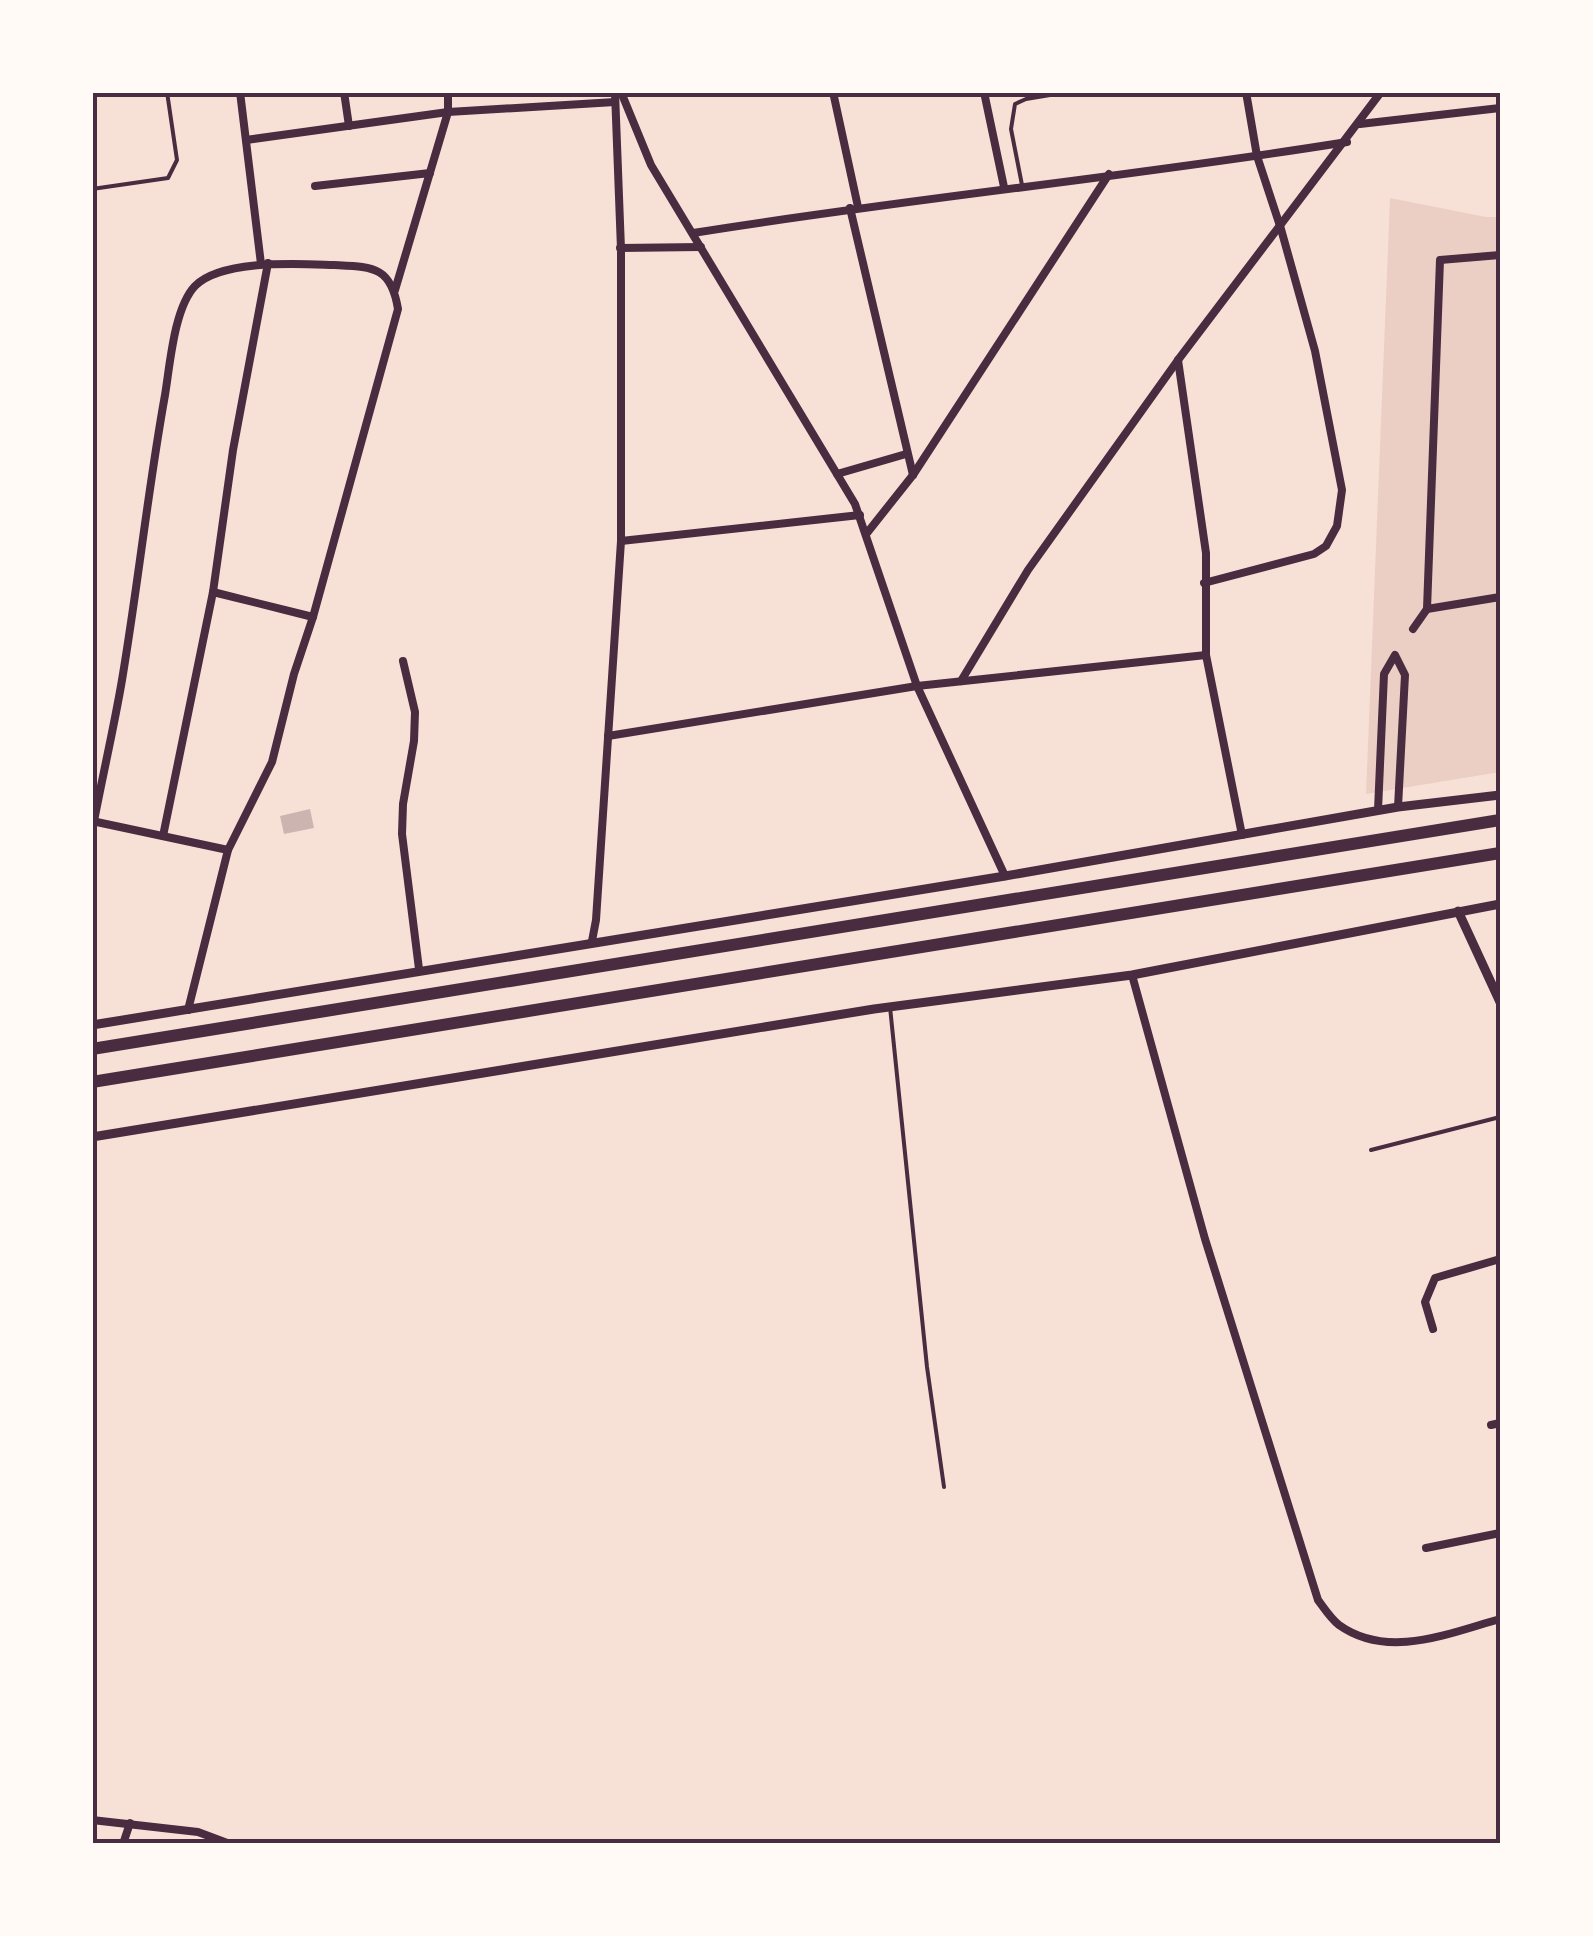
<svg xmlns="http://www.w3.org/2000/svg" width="1593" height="1936" viewBox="0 0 1593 1936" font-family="Helvetica,sans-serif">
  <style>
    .green { fill: #ebcfc5 }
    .building { fill: #ccb4b1 }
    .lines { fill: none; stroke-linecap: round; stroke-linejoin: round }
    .service { stroke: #4a2c40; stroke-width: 4 }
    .minor { stroke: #4a2c40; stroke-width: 8 }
    .tertiary { stroke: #4a2c40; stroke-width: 9 }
    .trunk { stroke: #4a2c40; stroke-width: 12 }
    .neatline { fill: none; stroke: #4a2c40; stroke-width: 4 }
  </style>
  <rect width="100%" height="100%" fill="#f7e1d7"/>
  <polygon class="green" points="1390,198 1486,217 1500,217 1500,772 1366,794"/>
  <polygon class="building" points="310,809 314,828 284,834 280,816"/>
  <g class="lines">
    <g class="service">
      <polyline points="1022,185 1011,129 1015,104 1026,99 1068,92"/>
      <polyline points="92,189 168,178 177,160 167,92"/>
      <polyline points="890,1007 927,1367 944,1487"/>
      <polyline points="1371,1150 1500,1117"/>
    </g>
    <g class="minor">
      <polyline points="240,92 261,264"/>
      <polyline points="344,92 349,126"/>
      <polyline points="621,92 651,165 855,504 917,686 1005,876"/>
      <polyline points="833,92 858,207"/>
      <polyline points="984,92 1004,187"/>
      <polyline points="1360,124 1500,108"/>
      <polyline points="246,140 448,112 615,102"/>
      <polyline points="315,186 430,173"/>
      <polyline points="850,208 913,475"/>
      <path d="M693,233C911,198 1130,177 1347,142"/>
      <polyline points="620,248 701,247"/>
      <polyline points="395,290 448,112 448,92"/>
      <polyline points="1178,360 1206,553 1206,655 1242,835"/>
      <polyline points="837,474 906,454"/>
      <polyline points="867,533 913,475 1109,174"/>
      <polyline points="621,541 860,515"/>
      <polyline points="1204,583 1314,554 1326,546 1337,526 1342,490 1315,351 1281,229 1257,156 1246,92"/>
      <polyline points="1427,609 1500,597"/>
      <polyline points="1413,629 1427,609 1440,260 1500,255"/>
      <polyline points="403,661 415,712 414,741 403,804 402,834 419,969"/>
      <polyline points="961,681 1028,570 1178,360 1381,92"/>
      <polyline points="608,736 917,686 1206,655"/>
      <polyline points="1378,810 1384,674 1395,655 1405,675 1398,807"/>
      <polyline points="92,821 228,850 188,1010"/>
      <path d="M94,821C103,774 114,727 122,680C138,585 148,489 165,395C170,365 174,308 195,286C222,259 298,264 334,265C373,267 391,266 398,309L313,617L213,592"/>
      <polyline points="163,836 213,592 233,450 268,263"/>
      <polyline points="228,850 272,762 294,674 313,617"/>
      <polyline points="592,941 596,920 621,541 621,249 615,92"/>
      <path d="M1132,975L1205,1239L1318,1600C1324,1608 1331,1619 1339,1625C1388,1660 1449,1633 1500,1619"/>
      <polyline points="1433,1329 1425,1302 1435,1278 1500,1259"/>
      <polyline points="1491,1425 1500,1423"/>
      <polyline points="1426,1548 1500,1533"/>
      <polyline points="92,1820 198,1832 230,1844"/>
      <polyline points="123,1844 130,1823"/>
    </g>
    <g class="tertiary">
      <polyline points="1458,911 1500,1002"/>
      <polyline points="92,1025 1005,876 1398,807 1500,795"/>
      <polyline points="92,1137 874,1009 1132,975 1500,904"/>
    </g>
    <g class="trunk">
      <polyline points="92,1049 1500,820"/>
      <polyline points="92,1082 1500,853"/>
    </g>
  </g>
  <rect width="1593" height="1936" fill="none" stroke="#fffaf5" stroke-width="190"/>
  <rect x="95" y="95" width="1403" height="1746" class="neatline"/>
</svg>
